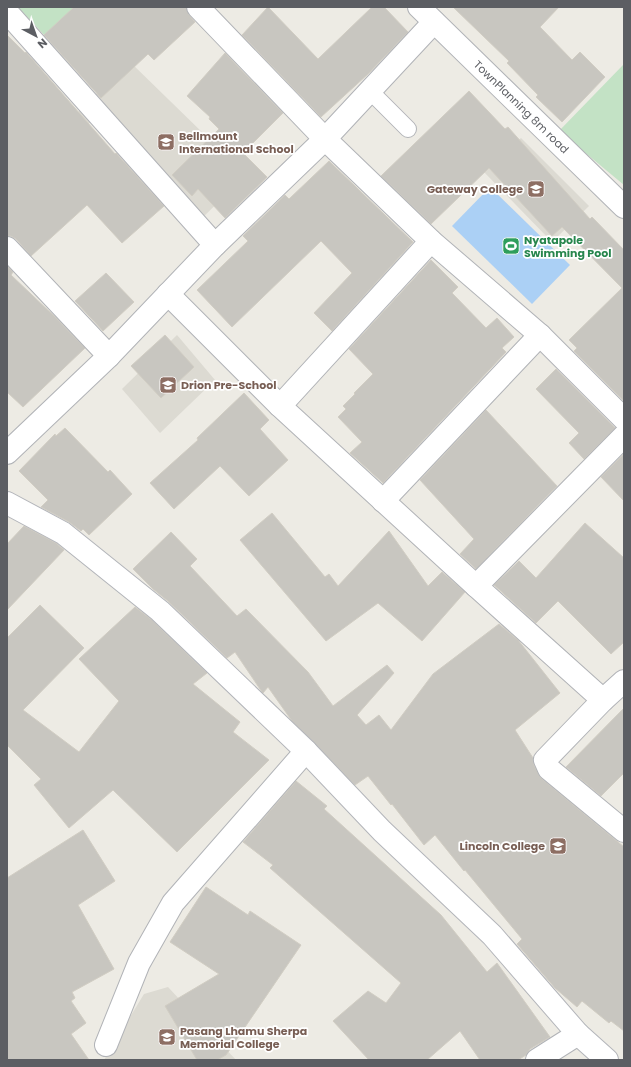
<svg xmlns="http://www.w3.org/2000/svg" width="631" height="1067" viewBox="0 0 631 1067" font-family="Poppins,sans-serif">
  <style>
    .education { fill: #dcdad2 }
    .green { fill: #c3e2c5 }
    .water { fill: #abd0f5 }
    .building { fill: #c8c6c0; stroke: #d1cdc3 }
    .lines { fill: none; stroke-linecap: round; stroke-linejoin: round }
    .lane-casing { stroke: #b1b3b7; stroke-width: 18 }
    .street-casing { stroke: #b1b3b7; stroke-width: 24 }
    .secondary-casing { stroke: #b3b5ba; stroke-width: 24 }
    .lane { stroke: #fff; stroke-width: 16 }
    .street { stroke: #fff; stroke-width: 22 }
    .secondary { stroke: #fff; stroke-width: 22 }
    .labels { text-anchor: middle; dominant-baseline: central; stroke-width: 3.5; stroke-linejoin: round; paint-order: stroke }
    .street-label { font-size: 11px; fill: #5c5e63; stroke: #fff }
    .education-label { font-size: 11px; font-weight: bold; fill: #785e54; stroke: #fff; text-anchor: start }
    .leisure-label { font-size: 11px; font-weight: bold; fill: #27864d; stroke: #fff; text-anchor: start }
  </style>
  <rect width="100%" height="100%" fill="#edebe4"/>
  <g class="education">
    <polygon points="129,61 246,175 198,222 95,118 43,166 75,115"/>
    <polygon points="521,138 589,206 552,242 483,171"/>
    <polygon points="177,335 215,380 160,433 122,389"/>
    <polygon points="168,987 194,1015 236,1060 104,1060 144,994"/>
  </g>
  <g class="green">
    <polygon points="18,7 78,7 46,37"/>
    <polygon points="624,64 624,185 559,131"/>
  </g>
  <polygon class="water" points="490,187 570,265 532,304 452,226"/>
  <g class="building">
    <polygon points="74,7 186,7 189,15 195,22 154,60 148,54 101,98 44,35"/>
    <polygon points="268,7 318,59 372,7 384,7 408,32 368,74 321,117 242,35"/>
    <polygon points="453,7 559,7 540,27 572,60 580,52 605,77 562,122 536,97 538,95 507,63 509,61"/>
    <polygon points="7,35 25,53 26,52 115,154 116,153 164,206 122,243 87,205 31,256 16,239 11,236 7,236"/>
    <polygon points="225,53 283,113 243,153 267,177 225,218 198,189 192,196 172,175 219,129 209,119 210,117 187,96"/>
    <polygon points="469,91 505,129 508,127 590,219 592,217 624,250 624,401 574,351 577,348 569,340 622,288 562,227 552,236 489,168 431,224 381,176"/>
    <polygon points="329,161 413,242 332,331 314,313 352,273 321,241 232,327 197,290 248,241 243,236 285,195 289,199"/>
    <polygon points="431,260 458,287 452,293 486,328 497,318 514,337 502,348 506,352 383,483 350,453 362,442 338,417 346,409 343,406 355,394 354,393 373,374 349,349"/>
    <polygon points="7,266 13,272 11,275 53,315 85,348 23,407 7,392"/>
    <polygon points="106,273 134,302 103,331 75,301"/>
    <polygon points="165,335 194,367 161,398 131,366"/>
    <polygon points="556,369 615,428 584,459 569,443 579,433 536,389"/>
    <polygon points="244,393 269,420 260,429 288,460 249,496 220,466 174,509 150,483 198,440 197,438"/>
    <polygon points="486,410 557,486 476,569 460,554 474,539 420,480"/>
    <polygon points="65,428 108,472 110,470 132,494 89,535 83,529 81,531 69,522 41,507 48,500 19,471 55,434 56,436"/>
    <polygon points="624,454 624,501 601,477"/>
    <polygon points="272,513 325,577 329,574 338,586 389,531 428,586 442,572 465,592 422,641 378,603 326,641 240,540"/>
    <polygon points="585,523 624,558 624,642 611,654 558,601 536,623 494,585 519,561 536,578"/>
    <polygon points="24,526 56,543 64,550 7,610 7,544"/>
    <polygon points="171,532 197,559 190,566 237,616 246,609 308,672 333,706 387,665 394,673 357,715 366,725 379,715 391,730 433,674 499,624 518,640 560,693 515,730 533,758 534,765 541,778 624,847 624,1031 611,1021 609,1023 582,1001 577,1007 555,988 517,944 522,939 465,870 464,871 435,835 424,845 392,804 391,805 368,776 355,785 292,721 268,687 263,693 262,692 235,652 227,658 169,602 153,589 133,569"/>
    <polygon points="40,605 84,648 23,710 79,752 119,701 79,659 135,607 152,620 207,673 193,684 240,722 233,732 269,760 177,852 113,790 69,828 34,785 41,779 7,745 7,638"/>
    <polygon points="624,708 624,773 601,796 566,767"/>
    <polygon points="296,781 327,806 324,809 441,915 487,972 497,963 550,1037 530,1049 526,1055 518,1060 480,1060 460,1031 427,1060 369,1060 333,1021 368,991 386,1003 401,983 270,868 273,865 243,842"/>
    <polygon points="83,830 115,881 78,905 114,969 72,992 75,998 71,1001 86,1023 71,1034 89,1060 7,1060 7,878"/>
    <polygon points="206,887 248,915 250,911 301,945 226,1055 217,1060 197,1060 165,1006 219,974 170,942"/>
  </g>
  <g class="lines">
    <defs>
      <polyline id="lane" points="370,91 408,129"/>
      <g id="street">
        <polyline points="198,7 325,139 431,241 540,335 624,419"/>
        <path id="s1" d="M419,7L624,207"/>
        <polyline points="7,12 215,245"/>
        <polyline points="7,248 109,356"/>
        <polyline points="168,294 280,406 476,586 603,700"/>
        <polyline points="280,406 431,241"/>
        <polyline points="7,453 109,356 215,245 325,139 434,22"/>
        <polyline points="383,501 540,335"/>
        <polyline points="476,586 624,436"/>
        <polyline points="624,681 603,700 545,760 549,769 624,831"/>
        <polyline points="106,1045 139,963 173,903 306,751"/>
        <polyline points="537,1060 578,1034"/>
      </g>
      <polyline id="secondary" points="7,503 63,533 160,611 306,751 382,831 492,935 578,1034 607,1060"/>
    </defs>
    <use href="#lane" class="lane-casing"/>
    <use href="#street" class="street-casing"/>
    <use href="#secondary" class="secondary-casing"/>
    <use href="#lane" class="lane"/>
    <use href="#street" class="street"/>
    <use href="#secondary" class="secondary"/>
  </g>
  <defs>
    <symbol id="school-square" viewBox="-11 -11 22 22"><rect x="-9" y="-9" width="18" height="18" rx="4" fill="#8d6e63" stroke="#fff"/><path d="M0-5L7-2L0 1L-7-2ZM-4 1L0 2.5L4 1V4Q0 6-4 4Z" fill="#fff"/></symbol>
    <symbol id="university-square" viewBox="-11 -11 22 22"><rect x="-9" y="-9" width="18" height="18" rx="4" fill="#8d6e63" stroke="#fff"/><path d="M0-5L7-2L0 1L-7-2ZM-4 1L0 2.5L4 1V4Q0 6-4 4Z" fill="#fff"/></symbol>
    <symbol id="stadium-square" viewBox="-11 -11 22 22"><rect x="-9" y="-9" width="18" height="18" rx="4" fill="#2e9e5b" stroke="#fff"/><path d="M0-5a6.5 5 0 1 0 0 10a6.5 5 0 1 0 0-10ZM-3.5-1.8h7v3.6h-7Z" fill="#fff"/></symbol>
  </defs>
  <g fill-rule="evenodd">
    <use href="#school-square" x="156" y="132" width="20" height="20"/>
    <use href="#university-square" x="526" y="179" width="20" height="20"/>
    <use href="#stadium-square" x="501" y="236" width="20" height="20"/>
    <use href="#school-square" x="158" y="375" width="20" height="20"/>
    <use href="#university-square" x="548" y="836" width="20" height="20"/>
    <use href="#university-square" x="157" y="1027" width="20" height="20"/>
  </g>
  <g class="labels">
    <g class="street-label">
      <text stroke="none"><textPath href="#s1" startOffset="143">TownPlanning 8m road</textPath></text>
    </g>
    <g class="education-label">
      <text x="179" y="136">Bellmount<tspan x="179" dy="13">International School</tspan></text>
      <text x="523" y="189" text-anchor="end">Gateway College</text>
      <text x="181" y="385">Drion Pre-School</text>
      <text x="545" y="846" text-anchor="end">Lincoln College</text>
      <text x="180" y="1031">Pasang Lhamu Sherpa<tspan x="180" dy="13">Memorial College</tspan></text>
    </g>
    <g class="leisure-label">
      <text x="524" y="240">Nyatapole<tspan x="524" dy="13">Swimming Pool</tspan></text>
    </g>
  </g>
  <rect width="631" height="1067" fill="none" stroke="#5c5e63" stroke-width="16"/>
  <g transform="translate(36 36) rotate(139)" stroke="#ffffff" stroke-width="3" paint-order="stroke">
  <path d="M0-3L7 15L0 10L-7 15Z" fill="#5c5e63"/>
  <text y="-6" font-size="11" font-weight="bold" text-anchor="middle" fill="#5c5e63">N</text>
  </g>
</svg>
